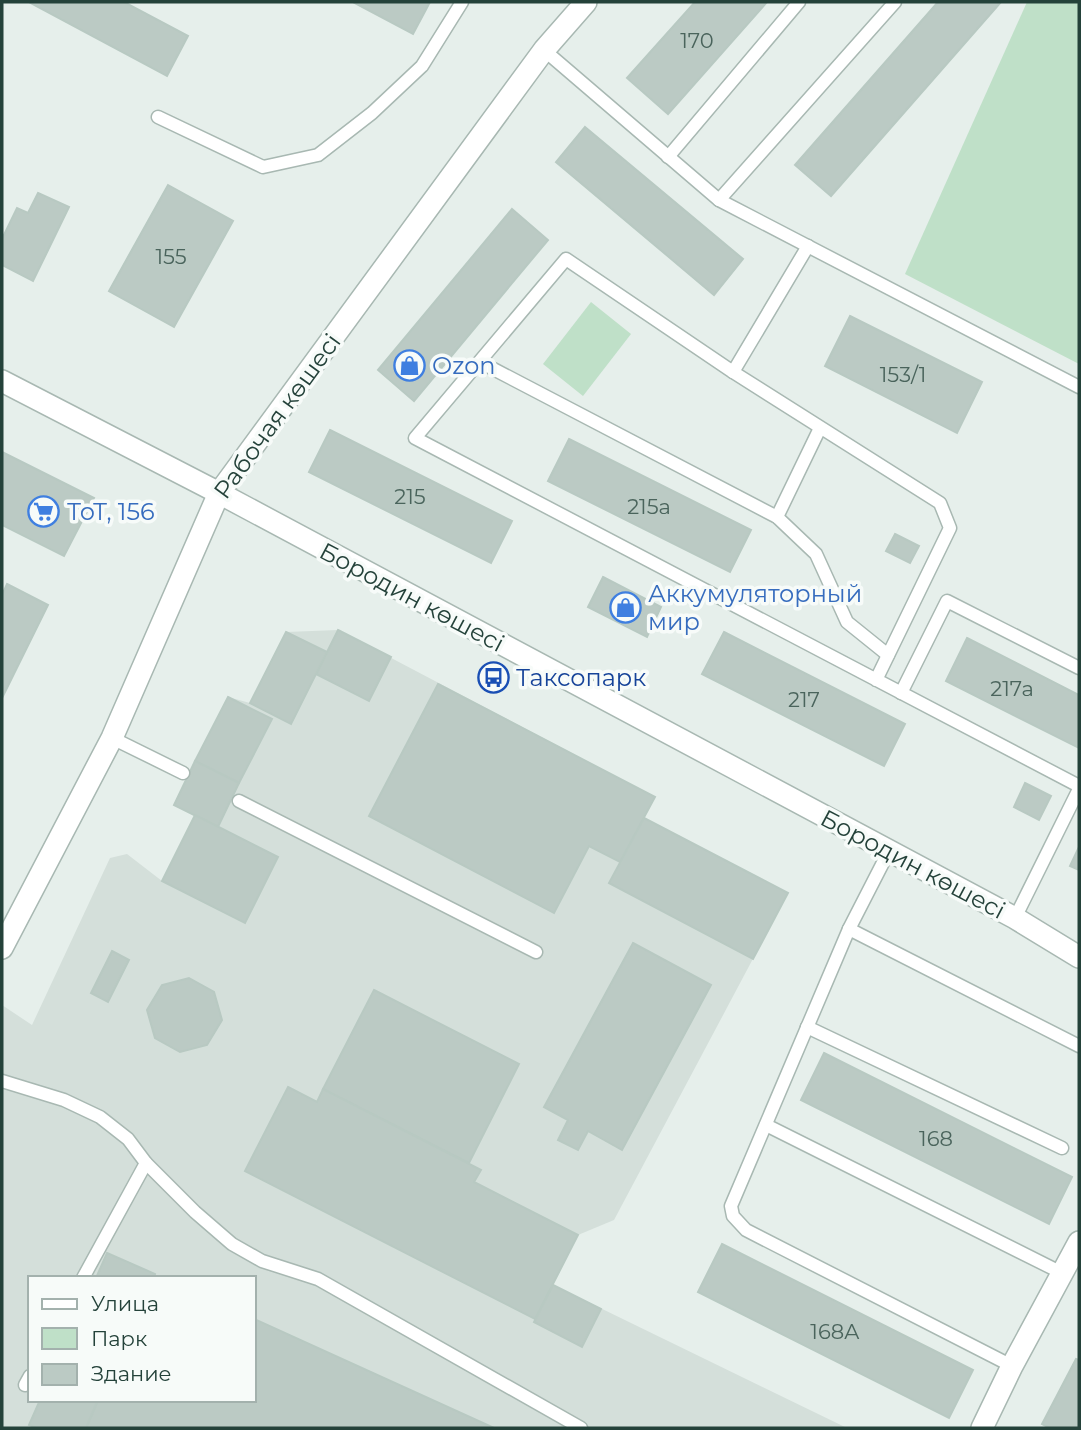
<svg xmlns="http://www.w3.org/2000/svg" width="1081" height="1430" viewBox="0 0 1081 1430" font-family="Montserrat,sans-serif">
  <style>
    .built { fill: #d4dfda; fill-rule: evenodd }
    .green { fill: #bfe0c8 }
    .building { fill: #bbcac4; stroke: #b8c9c2; stroke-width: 2 }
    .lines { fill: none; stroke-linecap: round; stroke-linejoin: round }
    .service-casing { stroke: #a8b8b2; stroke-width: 15 }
    .minor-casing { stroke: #a8b8b2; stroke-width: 24 }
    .tertiary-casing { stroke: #a8b8b2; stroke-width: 24 }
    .service { stroke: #fff; stroke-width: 12 }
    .minor { stroke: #fff; stroke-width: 21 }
    .tertiary { stroke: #fff; stroke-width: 21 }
    .labels { text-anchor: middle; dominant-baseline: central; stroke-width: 7; stroke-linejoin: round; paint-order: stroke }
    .number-label { font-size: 21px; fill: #4a645c }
    .shop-label { font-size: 24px; fill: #366cbe; stroke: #f7fbf9; text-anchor: start }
    .street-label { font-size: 24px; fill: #24423a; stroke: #f7fbf9 }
    .transit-label { font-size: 24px; fill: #164399; stroke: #f7fbf9; text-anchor: start }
  </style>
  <rect width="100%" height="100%" fill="#e6efeb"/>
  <path class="built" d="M338,630L655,797L644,818L788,893L614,1220L578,1235L553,1285L847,1428H2V1005L32,1025L110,858L127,854L162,881L195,816L174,805L188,776L228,697L250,703L286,632ZM30,1278H254V1400H30Z"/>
  <g class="green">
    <polygon points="1027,2 1079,2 1079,364 905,274"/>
    <polygon points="591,302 631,334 583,396 543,364"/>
  </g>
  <g class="building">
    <polygon points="29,2 124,2 188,36 167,76"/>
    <polygon points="353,2 430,2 413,34"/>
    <polygon points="695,2 767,2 668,114 627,78"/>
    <polygon points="938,2 1001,2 831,196 795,165"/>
    <polygon points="585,127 743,259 714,295 556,162"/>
    <polygon points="168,185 233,221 174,327 109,291"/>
    <polygon points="38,193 69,207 33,281 2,265 2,239 17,208 28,213"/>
    <polygon points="512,209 548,240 414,401 378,370"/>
    <polygon points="850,316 982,382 957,433 825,366"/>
    <polygon points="330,430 512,521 491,563 309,472"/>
    <polygon points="569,439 751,530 730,572 548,481"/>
    <polygon points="2,452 94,498 64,556 2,525"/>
    <polygon points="895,534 919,546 910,563 886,551"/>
    <polygon points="603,577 661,607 647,637 588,607"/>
    <polygon points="7,584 48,605 2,698 2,595"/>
    <polygon points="338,630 391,657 369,701 316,674"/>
    <polygon points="286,632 327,652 291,724 250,703"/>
    <polygon points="724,632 905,724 884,766 702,674"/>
    <polygon points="967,638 1079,695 1079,748 946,681"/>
    <polygon points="438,684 655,797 620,862 589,846 554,913 369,816"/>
    <polygon points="228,697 272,719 239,783 195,761"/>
    <polygon points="195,761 239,783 218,827 174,805"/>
    <polygon points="1025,783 1051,796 1039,820 1014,807"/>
    <polygon points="195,815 278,857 245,923 162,881"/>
    <polygon points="644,818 788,893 753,959 609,883"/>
    <polygon points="1079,847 1079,870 1070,866"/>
    <polygon points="633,943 711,985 622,1150 588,1131 578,1150 558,1140 568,1120 544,1107"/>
    <polygon points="112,951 129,960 108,1002 91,993"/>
    <polygon points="189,978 214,992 222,1020 207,1045 180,1052 155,1038 147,1010 162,985"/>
    <polygon points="374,990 519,1064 469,1163 323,1089"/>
    <polygon points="824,1053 1072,1177 1049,1224 801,1100"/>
    <polygon points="288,1087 317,1102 323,1089 481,1170 474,1182 578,1235 535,1319 245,1171"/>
    <polygon points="722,1244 973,1370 949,1418 698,1292"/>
    <polygon points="107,1253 155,1274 154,1278 96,1278"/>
    <polygon points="553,1285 601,1309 582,1347 534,1322"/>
    <polygon points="254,1319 494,1428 86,1428 98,1400 254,1400"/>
    <polygon points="1076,1359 1079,1360 1079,1425 1077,1428 1050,1428 1042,1424"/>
    <polygon points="40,1400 98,1400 86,1428 37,1428 29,1425"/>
  </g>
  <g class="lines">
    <defs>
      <g id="service">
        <polyline points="544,50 719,200 1079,387"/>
        <polyline points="158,117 263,167 318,155 372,113 422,66 462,2"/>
        <polyline points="668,157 799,2"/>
        <polyline points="719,200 895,2"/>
        <polyline points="480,362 777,517 816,554 847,622 888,655"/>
        <polyline points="733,372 808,246"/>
        <polyline points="777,517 820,428"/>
        <polyline points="876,680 950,528 940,503 733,372 566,259 415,438 1079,786"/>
        <polyline points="901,693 947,601 1079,668"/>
        <polyline points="112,738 183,773"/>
        <polyline points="239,801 536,952"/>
        <polyline points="889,851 849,929 731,1206 733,1216 746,1230 1012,1366"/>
        <polyline points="1015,918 1079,789"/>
        <polyline points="849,929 1079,1046"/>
        <polyline points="807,1027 1062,1148"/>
        <polyline points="2,1081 64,1100 100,1117 128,1139 146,1163 195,1212 232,1244 262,1261 318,1279 581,1428"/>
        <polyline points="766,1125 1062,1273"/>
        <polyline points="83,1278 146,1163"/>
        <polyline points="25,1385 30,1376"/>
      </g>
      <g id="minor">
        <polyline points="2,948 112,738 219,493 544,50 586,2"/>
        <polyline points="982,1428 1012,1366 1079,1242"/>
      </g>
      <polyline id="tertiary" points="2,381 219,493 1015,918 1079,957"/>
    </defs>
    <use href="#service" class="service-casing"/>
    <use href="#minor" class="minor-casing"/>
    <use href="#tertiary" class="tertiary-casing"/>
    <use href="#service" class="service"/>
    <use href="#minor" class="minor"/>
    <use href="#tertiary" class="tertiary"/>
  </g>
  <defs>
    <symbol id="shop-ring" viewBox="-11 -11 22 22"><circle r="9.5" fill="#f7fbf9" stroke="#3f7fe0" stroke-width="1.5"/><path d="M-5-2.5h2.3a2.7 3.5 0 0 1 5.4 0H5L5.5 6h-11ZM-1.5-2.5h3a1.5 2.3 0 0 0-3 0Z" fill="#3f7fe0"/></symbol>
    <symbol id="supermarket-ring" viewBox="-11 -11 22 22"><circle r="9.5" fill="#f7fbf9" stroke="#3f7fe0" stroke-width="1.5"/><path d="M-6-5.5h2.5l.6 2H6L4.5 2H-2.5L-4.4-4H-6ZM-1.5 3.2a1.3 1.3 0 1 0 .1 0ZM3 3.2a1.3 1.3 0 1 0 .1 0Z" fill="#3f7fe0"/></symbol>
    <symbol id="bus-ring" viewBox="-11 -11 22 22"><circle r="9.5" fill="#f7fbf9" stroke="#1a4fb4" stroke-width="1.5"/><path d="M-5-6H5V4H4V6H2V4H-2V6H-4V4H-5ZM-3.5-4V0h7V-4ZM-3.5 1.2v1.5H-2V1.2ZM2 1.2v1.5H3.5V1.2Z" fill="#1a4fb4"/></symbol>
  </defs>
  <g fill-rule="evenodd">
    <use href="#shop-ring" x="392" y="348" width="35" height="35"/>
    <use href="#supermarket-ring" x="26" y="494" width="35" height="35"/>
    <use href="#shop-ring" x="608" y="590" width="35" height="35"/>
    <use href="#bus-ring" x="476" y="660" width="35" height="35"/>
  </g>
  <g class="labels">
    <g class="number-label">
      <text x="697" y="40">170</text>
      <text x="171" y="256">155</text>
      <text x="903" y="374">153/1</text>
      <text x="410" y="496">215</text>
      <text x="649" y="506">215а</text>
      <text x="1012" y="688">217а</text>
      <text x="804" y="699">217</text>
      <text x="936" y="1138">168</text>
      <text x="835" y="1331">168А</text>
    </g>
    <g class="shop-label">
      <text x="432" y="365">Ozon</text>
      <text x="67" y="511">ТоТ, 156</text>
      <text x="648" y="593">Аккумуляторный<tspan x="648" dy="28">мир</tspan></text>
    </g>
    <g class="street-label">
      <text transform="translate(277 416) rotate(-54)">Рабочая көшесі</text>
      <text transform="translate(412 597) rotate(28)">Бородин көшесі</text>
      <text transform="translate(913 864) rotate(28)">Бородин көшесі</text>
    </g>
    <g class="transit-label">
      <text x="516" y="677">Таксопарк</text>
    </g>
  </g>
  <rect width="1081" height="1430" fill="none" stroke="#24423a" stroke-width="7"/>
  <rect x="28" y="1276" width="228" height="126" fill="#f7fbf9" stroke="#a3b1ad" stroke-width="2"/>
  <rect x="42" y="1299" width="35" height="10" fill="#ffffff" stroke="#a3b1ad" stroke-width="2"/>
  <text x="91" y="1311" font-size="21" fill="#24423a">Улица</text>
  <rect x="42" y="1328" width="35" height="21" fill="#bfe0c8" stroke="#a3b1ad" stroke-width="2"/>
  <text x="91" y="1346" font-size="21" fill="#24423a">Парк</text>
  <rect x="42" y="1364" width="35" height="21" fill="#bbcac4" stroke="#a3b1ad" stroke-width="2"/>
  <text x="91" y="1381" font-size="21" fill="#24423a">Здание</text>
</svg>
